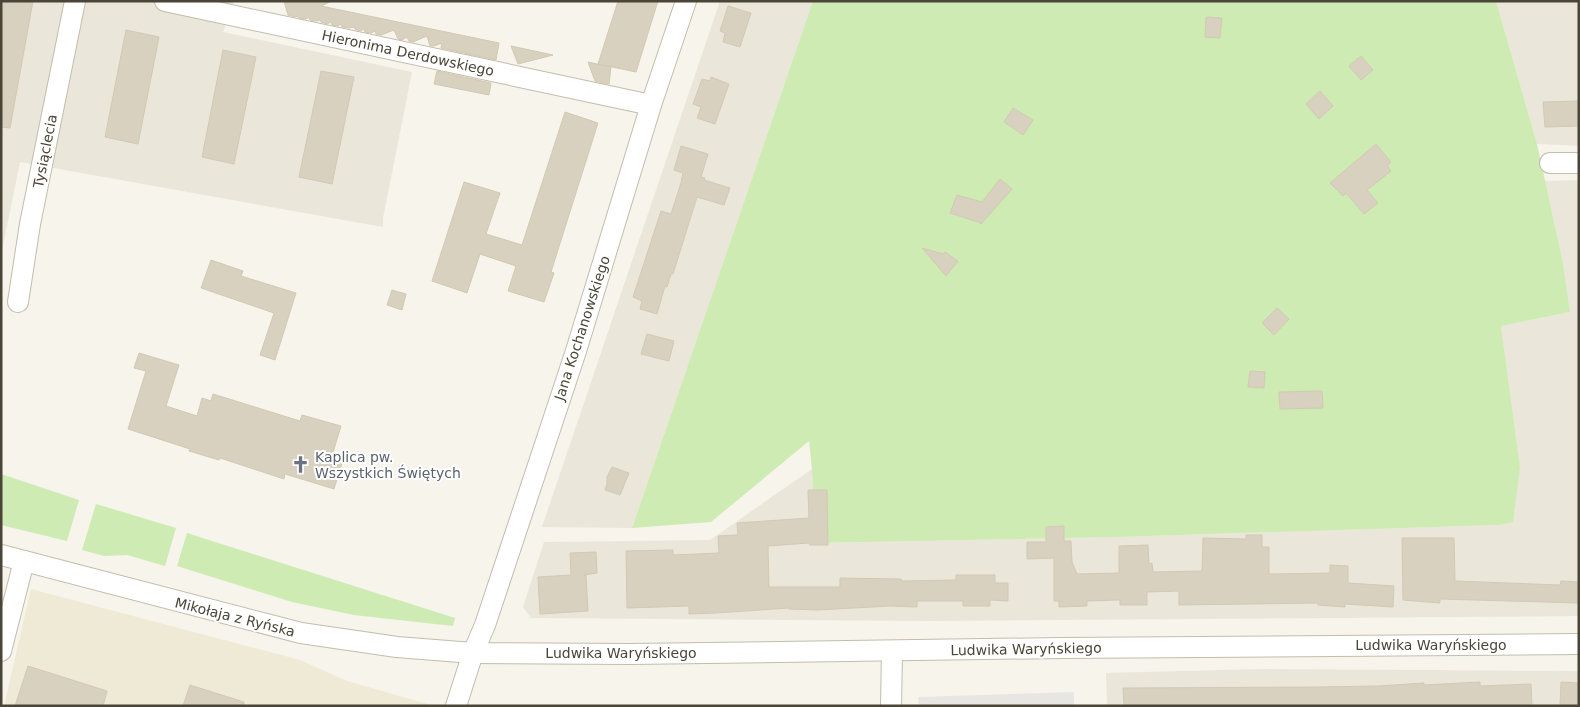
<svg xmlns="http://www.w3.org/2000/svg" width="1580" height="707" viewBox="0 0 1580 707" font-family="'DejaVu Sans',sans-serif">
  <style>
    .residential { fill: #eae6d9 }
    .education { fill: #efead5 }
    .green { fill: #cdebb3 }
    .parking { fill: #e8e6e2 }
    .building { fill: #d8d1c0; stroke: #d3c9b2 }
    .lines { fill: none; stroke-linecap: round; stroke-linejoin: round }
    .minor-casing { stroke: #c2bdad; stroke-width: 22 }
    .minor { stroke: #fff; stroke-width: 20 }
    .labels { text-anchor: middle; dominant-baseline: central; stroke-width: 4; stroke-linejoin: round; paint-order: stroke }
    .street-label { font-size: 14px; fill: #4b4538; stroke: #fff }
    .worship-label { font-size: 14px; fill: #5b616d; stroke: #fff; text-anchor: start }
  </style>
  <rect width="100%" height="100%" fill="#f6f4eb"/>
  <g class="residential">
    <polygon points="1,1 234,1 223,32 412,72 383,218 383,227 20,162 1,255"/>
    <polygon points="720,1 813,1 632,528 542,527"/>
    <polygon points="1496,1 1579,1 1579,146 1537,144"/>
    <polygon points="1579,180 1579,616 933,621 531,618 523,607 544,542 710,540 812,469 815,543 1117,537 1498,525 1520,467 1501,326 1570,312 1563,263 1545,181"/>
    <polygon points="1260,669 1579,671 1579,706 1107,706 1106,673"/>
  </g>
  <polygon class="education" points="31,589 300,660 347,681 431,705 4,706"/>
  <g class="green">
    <polygon points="813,1 1496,1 1537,144 1563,263 1570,312 1501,326 1520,467 1513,522 1498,525 1117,537 815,543 812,469 809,441 711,522 632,528"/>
    <polygon points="1,474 79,500 67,541 1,525"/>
    <polygon points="96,504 176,528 165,566 127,555 104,556 82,550"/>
    <polygon points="187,533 455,618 453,626 354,615 292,602 177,566"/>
  </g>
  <polygon class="parking" points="1074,692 1074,706 919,706 918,697"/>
  <g class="building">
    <polygon points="1,1 33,1 10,128 1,127"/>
    <polygon points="284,1 332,1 321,6 499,43 496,60 441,48 442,43 434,46 430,46 427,36 413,42 409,41 407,37 402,40 398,39 394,30 381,35 376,34 375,31 371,33 365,32 364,29 360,31 355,29 354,27 349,28 342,27 341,24 338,26 332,25 331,22 327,24 321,22 320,20 316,21 310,20 309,17 306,19 299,18 298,16 295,17 288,15"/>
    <polygon points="618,1 658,1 636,72 598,64"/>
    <polygon points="728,6 751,13 740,47 723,42 725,33 720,31"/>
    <polygon points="1206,17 1222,18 1220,38 1205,37"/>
    <polygon points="126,30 159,37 138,144 105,137"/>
    <polygon points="511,46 553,55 518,64"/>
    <polygon points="223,50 256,57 234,164 202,157"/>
    <polygon points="1361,56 1373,70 1361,80 1349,66"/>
    <polygon points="588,62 611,67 609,84 595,81"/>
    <polygon points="321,71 354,77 332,184 299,177"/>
    <polygon points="437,71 491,83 489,95 434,84"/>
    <polygon points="711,77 729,84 715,124 697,118 701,107 693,104 702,79 710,81"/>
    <polygon points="1320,91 1333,106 1319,119 1306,104"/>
    <polygon points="1579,101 1579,126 1545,127 1543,102"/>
    <polygon points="1013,108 1033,120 1023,135 1004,122"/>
    <polygon points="565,112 598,123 551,272 554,273 544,302 508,291 516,266 480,254 467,293 432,281 464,182 500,193 486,234 522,245"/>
    <polygon points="1376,144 1391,162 1387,166 1391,171 1367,190 1378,203 1364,214 1346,193 1343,196 1330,183"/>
    <polygon points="681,146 708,154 701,177 705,178 704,180 730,188 724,205 697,197 673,274 671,274 667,287 665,286 657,314 640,309 642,301 633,297 661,211 671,214 681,183 683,173 674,170"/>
    <polygon points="1000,179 1012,189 981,224 978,222 950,213 957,195 982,202"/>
    <polygon points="922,248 943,254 945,252 958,261 946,276"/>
    <polygon points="211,260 243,271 241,276 296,293 275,360 260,355 274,313 201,288"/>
    <polygon points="392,290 406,294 402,310 387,305"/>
    <polygon points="1277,308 1289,319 1274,335 1262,323"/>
    <polygon points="647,334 674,341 669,361 641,354"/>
    <polygon points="139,353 179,365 166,406 197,416 202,398 211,401 213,394 300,421 302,415 341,426 332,456 343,460 334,489 285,474 284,479 220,458 219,460 189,451 190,449 128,429 146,371 134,368"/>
    <polygon points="1250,371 1265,372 1264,388 1248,387"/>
    <polygon points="1322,391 1323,408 1280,409 1279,392"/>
    <polygon points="612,467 629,473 620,495 605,490 607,484 607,477"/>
    <polygon points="808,490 827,490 828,545 810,545 809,543 768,546 769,587 840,587 840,578 901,579 902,581 956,580 956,575 995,575 995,583 1008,583 1008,601 990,600 990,606 963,606 963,601 917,601 917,607 890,606 817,610 789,609 789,608 716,613 689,614 689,606 627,608 626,551 673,550 673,555 719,553 718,536 738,535 737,523 809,518"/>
    <polygon points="1064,526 1064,541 1071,541 1072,562 1077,574 1119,573 1119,546 1148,545 1149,564 1152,563 1153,572 1202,571 1203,538 1246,539 1246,535 1262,535 1262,547 1269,547 1269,574 1330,573 1330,565 1348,566 1348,583 1394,586 1393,607 1345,604 1345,607 1318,605 1318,603 1179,605 1179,591 1147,592 1147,605 1120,605 1120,600 1087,601 1087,606 1059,607 1059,601 1054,601 1054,558 1027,559 1027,542 1046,542 1046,527"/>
    <polygon points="1402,538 1454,538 1455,581 1560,585 1561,581 1579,582 1579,603 1440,599 1440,603 1403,600"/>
    <polygon points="596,552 597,573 584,575 586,575 588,611 540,614 538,577 571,575 570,553"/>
    <polygon points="28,666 107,691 103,706 15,706"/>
    <polygon points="1480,682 1480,686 1531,684 1532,706 1124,706 1123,688 1318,687 1378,686 1424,683 1424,685"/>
    <polygon points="1561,682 1579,683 1579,706 1560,706"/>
    <polygon points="190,685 244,702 244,706 183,706"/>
  </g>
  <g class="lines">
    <defs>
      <g id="minor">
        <polyline points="165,1 651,105"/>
        <polyline points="1550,163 1579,163"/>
        <polyline points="18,302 30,224 75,1"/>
        <polyline points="1,555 301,633 397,647 473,653 630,654 1062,648 1579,644"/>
        <polyline points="1,651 24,561"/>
        <polyline points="456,706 473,653 485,625 576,351 651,105 686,1"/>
        <polyline points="891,706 892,651"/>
      </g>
    </defs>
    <use href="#minor" class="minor-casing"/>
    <use href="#minor" class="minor"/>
  </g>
  <defs>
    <symbol id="church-bare" viewBox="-9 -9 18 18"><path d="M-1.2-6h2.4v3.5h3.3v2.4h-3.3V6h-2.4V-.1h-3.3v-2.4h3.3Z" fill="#6b7280" stroke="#fff" stroke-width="2.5" paint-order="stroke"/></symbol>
  </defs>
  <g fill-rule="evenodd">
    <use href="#church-bare" x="288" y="452" width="25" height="25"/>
  </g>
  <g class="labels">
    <g class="street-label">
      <text transform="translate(408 53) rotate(12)">Hieronima Derdowskiego</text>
      <text transform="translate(45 151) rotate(-79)">Tysiąclecia</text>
      <text transform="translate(582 328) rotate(-72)">Jana Kochanowskiego</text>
      <text transform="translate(235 617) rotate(14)">Mikołaja z Ryńska</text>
      <text x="1431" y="645">Ludwika Waryńskiego</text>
      <text transform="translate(1026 649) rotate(-1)">Ludwika Waryńskiego</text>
      <text x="621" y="653">Ludwika Waryńskiego</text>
    </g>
    <g class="worship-label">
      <text x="315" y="457">Kaplica pw.<tspan x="315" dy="16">Wszystkich Świętych</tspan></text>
    </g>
  </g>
  <rect width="1580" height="707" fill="none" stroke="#4b4538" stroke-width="5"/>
</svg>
